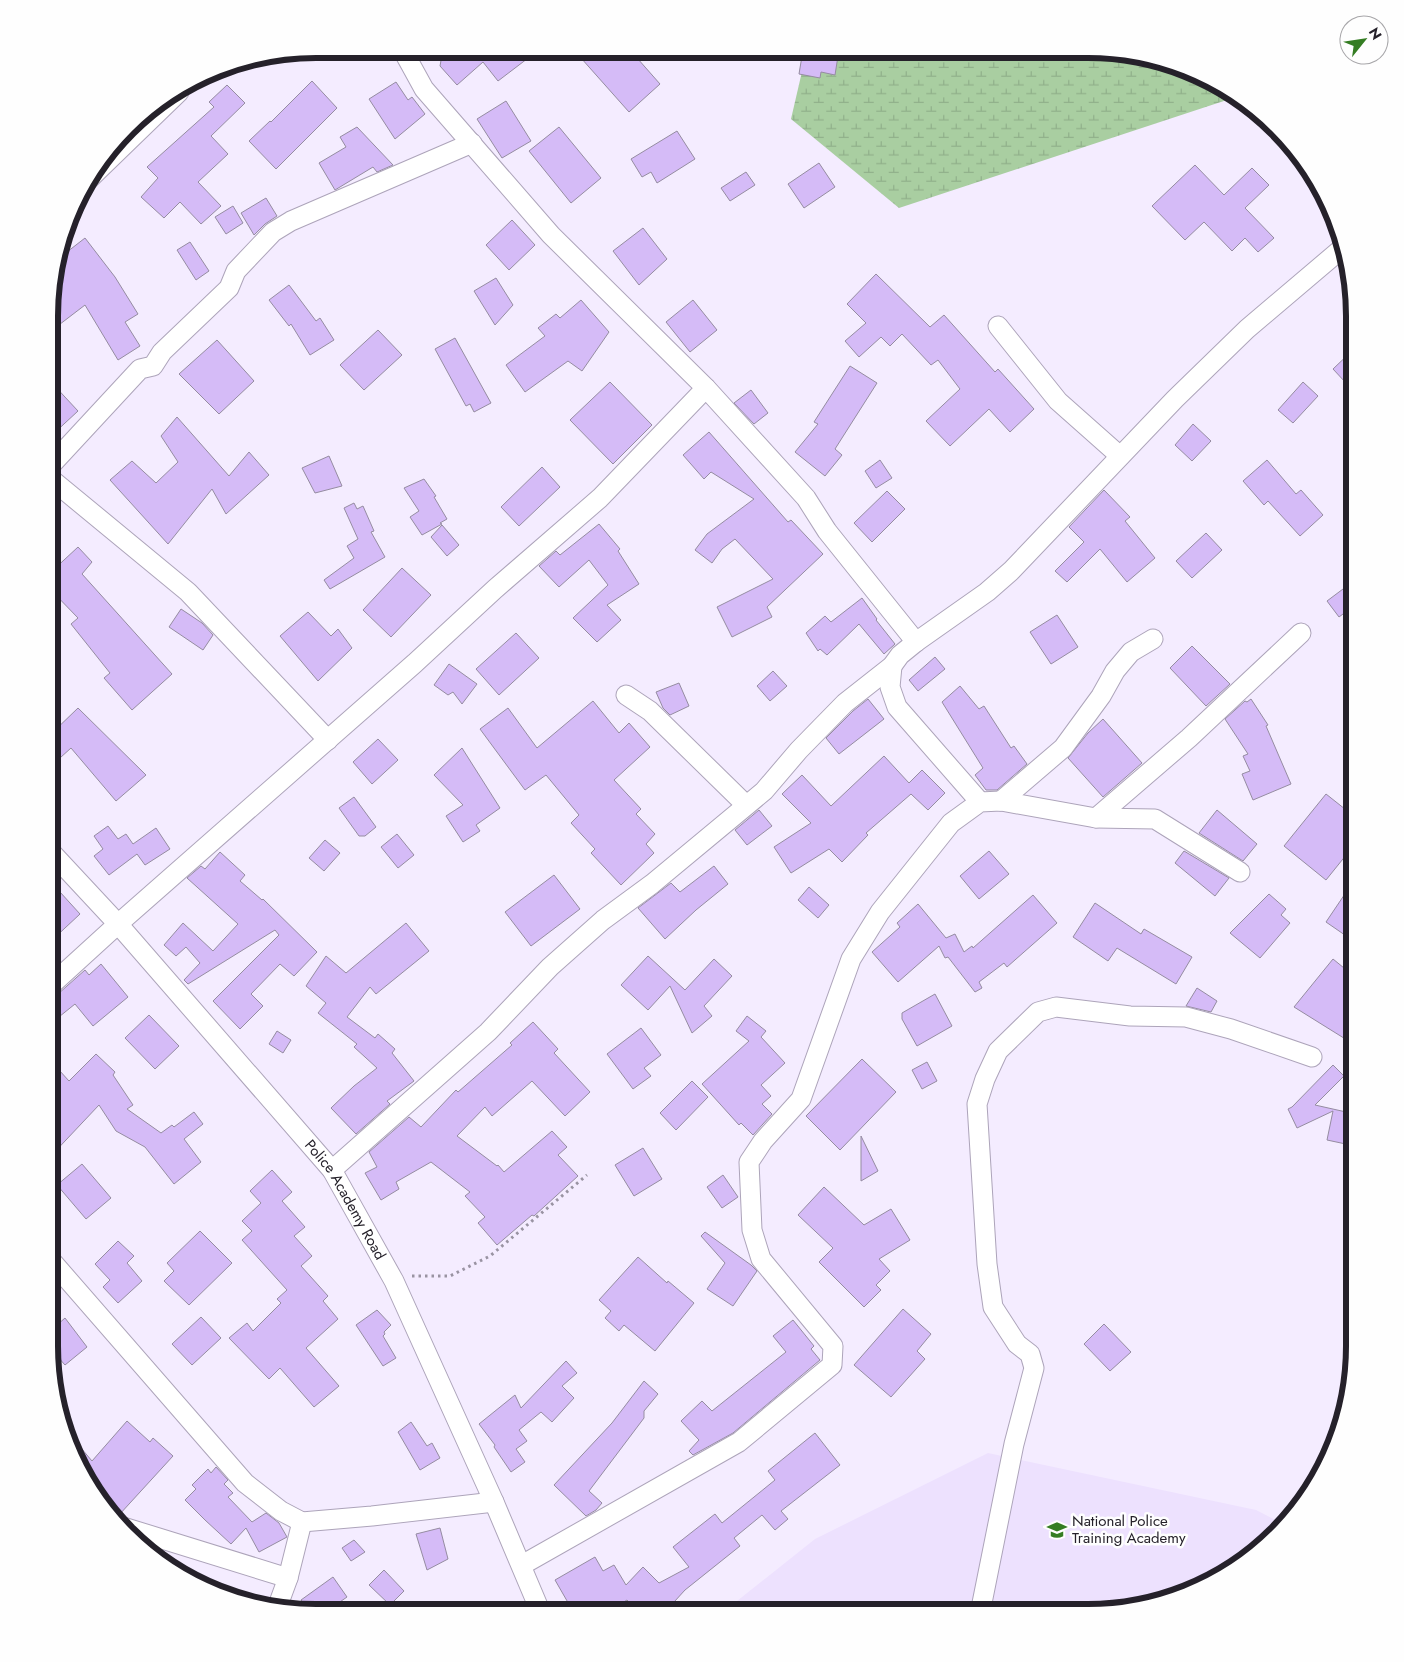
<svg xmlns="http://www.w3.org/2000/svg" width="1404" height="1662" viewBox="0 0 1404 1662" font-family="Jost,sans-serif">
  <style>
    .built { fill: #ede1fe }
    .wetland { fill: url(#wetland-marsh) }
    .building { fill: #d5bbf7; stroke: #958ca1 }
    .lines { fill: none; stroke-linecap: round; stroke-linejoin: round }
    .minor-casing { stroke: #ada4ba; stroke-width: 21 }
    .path { stroke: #9993a2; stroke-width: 3; stroke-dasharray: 2.5 4; stroke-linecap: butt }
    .minor { stroke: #fff; stroke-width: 19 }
    .labels { text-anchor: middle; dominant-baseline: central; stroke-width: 5; stroke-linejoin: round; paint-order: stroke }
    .street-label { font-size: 15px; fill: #25212a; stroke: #fefefe }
    .poi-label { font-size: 15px; fill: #25212a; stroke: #fefefe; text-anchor: start }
    .rim { fill: none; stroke: #25212a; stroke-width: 6 }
  </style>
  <defs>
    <pattern id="wetland-marsh" width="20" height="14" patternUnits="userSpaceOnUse" patternTransform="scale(1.25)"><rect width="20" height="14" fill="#a9cea1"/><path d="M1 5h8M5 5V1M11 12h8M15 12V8" fill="none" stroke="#91b18b"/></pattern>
  </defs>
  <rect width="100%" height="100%" fill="#f4ecff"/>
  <polygon class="built" points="988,1453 1256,1510 1285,1525 1277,1535 1222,1577 1158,1604 1106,1613 722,1613 815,1539"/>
  <polygon class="wetland" points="807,50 1124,51 1190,69 1239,96 899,208 791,119"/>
  <g class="building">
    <polygon points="449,49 540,49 498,81 483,62 457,85 440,66 442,55"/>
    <polygon points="573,49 630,50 660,84 629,112"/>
    <polygon points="803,50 838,56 835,75 821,72 820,78 799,74"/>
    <polygon points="312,81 337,108 276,169 249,141 270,121 271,122"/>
    <polygon points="396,82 408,100 412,97 425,114 395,139 369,99"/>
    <polygon points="227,85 245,103 211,136 228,154 198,182 221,206 201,224 180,202 164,218 141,197 158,178 147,167 214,107 209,102"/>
    <polygon points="506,101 531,141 502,158 477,119"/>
    <polygon points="357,127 393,165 377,172 373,167 335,190 319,163 346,147 340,137"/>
    <polygon points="559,127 601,178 571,203 529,151"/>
    <polygon points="677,131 695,159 657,183 651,172 642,177 631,159"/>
    <polygon points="819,163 835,187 804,208 788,184"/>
    <polygon points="1195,165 1224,195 1252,168 1269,185 1245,208 1274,238 1258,252 1245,238 1232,251 1204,222 1185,240 1152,206"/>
    <polygon points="746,172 755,185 730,201 721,188"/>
    <polygon points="266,198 277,216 265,224 254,235 241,213"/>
    <polygon points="233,206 243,223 226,234 215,217"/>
    <polygon points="512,220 535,245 509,270 486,245"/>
    <polygon points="643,228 667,259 639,285 613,251"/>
    <polygon points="85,238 115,277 138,314 125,322 140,346 118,360 85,305 51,331 51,280 58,259"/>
    <polygon points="190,242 209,271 196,280 177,250"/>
    <polygon points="876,274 930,327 944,315 995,372 998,369 1034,409 1010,432 989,409 950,446 926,421 960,389 938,360 931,365 902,334 890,346 881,337 859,357 845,341 866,323 847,304"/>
    <polygon points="496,278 513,305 495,325 474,291"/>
    <polygon points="289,285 316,321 320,318 334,340 310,355 291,324 289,326 269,300"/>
    <polygon points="581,300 609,332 582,371 568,361 525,392 506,365 545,336 538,328 556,314 560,318"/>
    <polygon points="693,300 717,330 690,352 666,322"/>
    <polygon points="378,330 402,355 364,390 340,365"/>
    <polygon points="455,338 491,403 474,412 470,404 466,406 435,349"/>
    <polygon points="217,340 254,381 219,414 179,374"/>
    <polygon points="1355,348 1355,374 1346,383 1333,369"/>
    <polygon points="850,366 877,383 835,449 842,455 825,476 795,452 818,424 814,422"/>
    <polygon points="51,382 78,411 51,436"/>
    <polygon points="610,382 652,425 613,464 570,420"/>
    <polygon points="1303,382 1318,396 1293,423 1278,410"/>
    <polygon points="751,390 768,413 754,424 734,403"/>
    <polygon points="177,417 229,476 249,452 269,475 226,514 212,489 168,544 110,480 132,461 156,483 178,462 161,436"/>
    <polygon points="1193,424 1211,441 1192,461 1175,445"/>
    <polygon points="709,432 788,522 791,520 823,554 767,607 772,617 732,637 717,607 773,579 735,539 722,549 712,563 695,550 707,534 754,499 711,472 704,479 683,455"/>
    <polygon points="329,456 342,486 315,493 302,468"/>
    <polygon points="880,460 892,478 876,488 865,471"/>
    <polygon points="1267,460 1296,494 1301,490 1323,515 1300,536 1268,501 1264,505 1243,481"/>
    <polygon points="542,467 560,487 519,526 501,507"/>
    <polygon points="424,479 436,496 434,497 447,519 440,523 442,524 422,535 410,517 419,511 404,488"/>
    <polygon points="1104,490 1130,517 1125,521 1155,558 1127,582 1100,549 1067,582 1055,571 1084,542 1069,527"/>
    <polygon points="887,491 905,509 872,542 854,523"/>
    <polygon points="354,503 357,509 363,506 374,531 371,532 385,557 330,589 324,580 354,558 347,546 358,539 344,508"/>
    <polygon points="599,524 620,549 618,551 639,584 607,605 621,620 597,642 573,618 608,585 589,560 559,587 539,566 556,551 560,555"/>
    <polygon points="442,525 459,545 447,556 431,537"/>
    <polygon points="1206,533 1222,550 1192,578 1176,561"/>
    <polygon points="78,547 92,562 82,574 172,674 132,710 104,678 110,673 71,624 78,618 50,589 50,573"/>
    <polygon points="402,568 431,595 391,637 363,610"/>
    <polygon points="1355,580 1355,605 1339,617 1327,601"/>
    <polygon points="862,598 877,619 876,620 895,644 884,654 859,624 827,655 820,649 818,651 806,633 825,616 831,622"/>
    <polygon points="181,609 202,623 213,635 203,650 169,627"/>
    <polygon points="308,612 331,636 338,629 352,648 318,681 280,636"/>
    <polygon points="1057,615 1078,647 1051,664 1030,632"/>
    <polygon points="516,633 539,658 499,695 476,669"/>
    <polygon points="1192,646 1230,684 1206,706 1170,668"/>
    <polygon points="935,657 945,669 918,691 909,680"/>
    <polygon points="449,664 477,684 462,704 453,692 448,695 434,685"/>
    <polygon points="773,671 787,686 770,701 757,686"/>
    <polygon points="679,683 689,706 670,715 663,708 656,692"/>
    <polygon points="960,686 979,709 984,706 1011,748 1014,746 1027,764 997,790 986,790 975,775 983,768 942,702"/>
    <polygon points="868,699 884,719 839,754 826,738 853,711"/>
    <polygon points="1251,699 1268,725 1266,726 1291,784 1253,800 1242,774 1250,771 1243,756 1248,754 1225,719 1245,701 1247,702"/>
    <polygon points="593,701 619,733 629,723 650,747 614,780 641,809 636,814 655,834 646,844 654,853 621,885 591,853 595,849 571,823 579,815 546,775 525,790 480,729 508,708 537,748"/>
    <polygon points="78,708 146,775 116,801 71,748 50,767 50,735"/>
    <polygon points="1103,719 1142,763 1103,797 1068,758 1088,733"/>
    <polygon points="378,739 398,760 372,784 353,762"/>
    <polygon points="462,748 500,808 476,825 480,831 463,842 446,816 463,805 434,775"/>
    <polygon points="884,756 909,783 922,770 945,793 928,810 911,794 866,833 868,835 842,862 829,849 791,873 774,847 811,823 782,794 802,775 831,806"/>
    <polygon points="1326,794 1355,817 1355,844 1326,880 1284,846"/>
    <polygon points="354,797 376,827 365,836 359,836 339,808"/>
    <polygon points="759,810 772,826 747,845 735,830"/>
    <polygon points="1217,810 1257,844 1243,861 1199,833"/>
    <polygon points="108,826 118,839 126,834 133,844 156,828 170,849 145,865 137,854 109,875 94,856 103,849 94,836"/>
    <polygon points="397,834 414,855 398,868 381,847"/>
    <polygon points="325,840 340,853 324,871 309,858"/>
    <polygon points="989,851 1009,874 979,899 960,876"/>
    <polygon points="1184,851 1229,878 1215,896 1175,863"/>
    <polygon points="220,852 245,875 240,881 262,900 263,899 317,952 294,976 280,964 251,994 263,1006 240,1029 213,1001 279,935 275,930 188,984 184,980 200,963 186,947 176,956 164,945 183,923 213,951 238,924 187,878 201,866 205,869"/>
    <polygon points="714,866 728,884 696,910 665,939 638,908 671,883 680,892"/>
    <polygon points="554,875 580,909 531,946 505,912"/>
    <polygon points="1355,879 1355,942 1326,922"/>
    <polygon points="50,881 80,914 50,942"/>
    <polygon points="809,887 829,905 818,918 798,900"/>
    <polygon points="1269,894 1286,909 1281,915 1290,923 1260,958 1230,933"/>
    <polygon points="1033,895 1057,923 1007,967 1004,963 979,982 982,988 975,992 948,957 945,958 939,946 898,982 872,952 900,927 897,923 918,904 946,938 955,934 964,952 972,946 973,948"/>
    <polygon points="1095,903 1141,934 1144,929 1192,957 1176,984 1117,948 1108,961 1073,937"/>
    <polygon points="406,923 429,951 376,994 370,987 347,1017 375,1038 378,1034 395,1049 392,1053 414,1081 387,1101 390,1104 356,1134 331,1108 354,1086 377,1068 354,1047 357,1044 318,1013 326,1003 306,986 326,956 346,973"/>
    <polygon points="648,956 685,990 714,959 732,976 704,1006 712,1016 692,1033 670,986 648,1010 621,985"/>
    <polygon points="1333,959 1355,977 1355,1045 1294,1007"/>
    <polygon points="101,964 128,997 93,1026 75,1004 49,1025 50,997 58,994 85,970 89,975"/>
    <polygon points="1197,988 1217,1001 1211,1012 1186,1006"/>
    <polygon points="935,994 952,1026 917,1046 902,1019 902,1013"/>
    <polygon points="149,1015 179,1046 155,1069 125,1038"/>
    <polygon points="747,1016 766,1031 761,1037 785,1063 761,1085 771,1096 762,1104 772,1114 753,1135 741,1123 739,1125 702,1084 749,1041 736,1031"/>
    <polygon points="533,1022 558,1049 554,1053 590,1092 565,1116 532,1081 492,1116 485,1107 457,1136 497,1166 498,1165 504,1172 552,1131 567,1147 558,1155 578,1176 534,1216 532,1215 497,1245 478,1223 485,1217 465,1196 470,1192 431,1162 396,1182 399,1189 381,1200 365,1173 377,1167 369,1152 409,1117 421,1127 456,1090 458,1092 512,1045 510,1043"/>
    <polygon points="641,1028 661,1055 644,1068 651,1076 633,1089 607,1054"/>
    <polygon points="277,1031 291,1040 283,1053 269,1044"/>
    <polygon points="96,1054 115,1072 113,1075 133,1105 127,1109 161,1133 172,1125 174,1127 194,1112 203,1124 184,1139 201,1162 174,1184 145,1147 116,1131 99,1105 49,1158 49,1059 69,1081"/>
    <polygon points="862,1059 896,1092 840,1150 806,1116"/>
    <polygon points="927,1062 937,1081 922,1089 912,1070"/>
    <polygon points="1333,1065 1344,1076 1315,1105 1355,1114 1355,1146 1327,1140 1333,1111 1297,1128 1288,1109 1292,1107"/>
    <polygon points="692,1081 708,1097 676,1130 660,1113"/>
    <polygon points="861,1136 878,1171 861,1181"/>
    <polygon points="643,1148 662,1179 634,1196 615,1165"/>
    <polygon points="82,1164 111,1198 86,1219 57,1185"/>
    <polygon points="272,1170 292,1192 282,1201 305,1227 294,1236 312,1256 301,1266 328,1296 323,1301 338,1319 306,1348 339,1386 314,1407 280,1368 269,1379 229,1338 247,1323 253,1331 281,1303 277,1299 287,1290 242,1240 252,1231 242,1221 261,1203 250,1191"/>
    <polygon points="723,1175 738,1197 722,1208 707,1187"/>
    <polygon points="824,1187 864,1225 891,1209 910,1240 879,1259 890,1271 876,1285 881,1290 864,1307 819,1262 833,1248 798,1215"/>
    <polygon points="200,1231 232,1263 189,1305 164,1281 174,1271 167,1263"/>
    <polygon points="705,1232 751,1265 757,1271 733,1306 707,1289 725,1263 701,1236"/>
    <polygon points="118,1241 134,1256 127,1263 142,1281 118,1303 103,1287 110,1280 95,1264"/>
    <polygon points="638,1257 667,1283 668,1281 694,1303 655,1351 624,1325 619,1331 605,1318 611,1311 599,1300"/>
    <polygon points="903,1309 931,1334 917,1351 925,1359 891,1397 854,1365"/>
    <polygon points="377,1310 391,1325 384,1332 385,1334 383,1336 396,1358 383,1366 356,1325"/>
    <polygon points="201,1317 221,1338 192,1365 172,1344"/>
    <polygon points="65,1318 87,1347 65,1365 49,1347 49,1332"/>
    <polygon points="793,1320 814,1346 811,1349 820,1360 733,1433 693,1455 689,1451 699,1440 681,1421 702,1401 712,1411 786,1352 773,1336"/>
    <polygon points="1104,1324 1131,1352 1110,1371 1084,1344"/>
    <polygon points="566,1361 577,1373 562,1386 574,1398 552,1422 541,1412 519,1430 527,1441 516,1449 525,1462 511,1472 494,1447 495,1445 479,1424 515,1395 521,1408"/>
    <polygon points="644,1381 658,1394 644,1411 644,1418 589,1491 602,1503 596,1510 586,1516 554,1485 612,1423"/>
    <polygon points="127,1421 150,1442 153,1438 173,1456 119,1515 113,1517 85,1480 67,1438 70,1435 92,1461"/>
    <polygon points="411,1422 427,1446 432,1443 440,1458 420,1470 398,1432"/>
    <polygon points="815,1433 840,1465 781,1511 788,1519 775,1530 762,1515 734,1538 740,1546 685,1590 664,1613 640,1613 627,1600 605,1613 574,1613 555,1580 595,1557 603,1571 614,1565 626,1585 643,1567 659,1583 689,1567 673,1547 715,1514 722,1523 775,1480 768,1471"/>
    <polygon points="216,1467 228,1480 224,1484 233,1493 228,1497 252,1522 266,1513 279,1523 287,1537 259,1552 246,1528 231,1544 205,1520 185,1500 196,1489 192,1485 208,1469 211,1473"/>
    <polygon points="440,1528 448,1559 427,1570 416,1534"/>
    <polygon points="354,1540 365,1552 351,1561 342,1548"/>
    <polygon points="384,1570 404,1591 390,1605 369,1585"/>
    <polygon points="333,1577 347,1597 324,1613 310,1613 301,1600"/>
  </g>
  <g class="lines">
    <defs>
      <g id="minor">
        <polyline points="402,49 424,89 551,235 706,388 806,498 827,531 916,642"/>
        <polyline points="83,185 179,92"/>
        <polyline points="998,326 1058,401 1120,456"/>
        <polyline points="51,465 140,369 153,366 162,352 229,288 236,271 273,232 291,221 472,143"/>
        <polyline points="51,479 188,592 328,740"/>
        <polyline points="892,666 890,687 897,707 980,802"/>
        <polyline points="626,695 650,711 746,805"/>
        <polyline points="1001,801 1063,748 1101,696 1115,671 1131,652 1153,639"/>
        <polyline points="1096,818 1189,738 1301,633"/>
        <path id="s1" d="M50,851L118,924L332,1170L394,1281L494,1502L541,1613"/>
        <polyline points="50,986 118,924 415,663 495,589 600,498 706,388"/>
        <polyline points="332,1170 488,1032 550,967 603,920 652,884 764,791 799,750 845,703 892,666 900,655 916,642 987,592 1011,571 1175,399 1247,329 1346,245"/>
        <polyline points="49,1258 245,1483 281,1511 302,1522 372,1516 494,1502"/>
        <polyline points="120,1526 288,1578"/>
        <polyline points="522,1565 739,1442 832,1365 833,1346 761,1259 752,1230 749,1162 763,1141 801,1099 851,959 880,912 951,823 980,802 1001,801 1096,818 1155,819 1240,872"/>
        <polyline points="277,1608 288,1578 302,1522"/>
        <polyline points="980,1613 1014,1444 1034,1368 1030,1354 1017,1344 993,1307 987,1264 977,1104 985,1079 998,1051 1038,1012 1056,1007 1130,1016 1186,1017 1231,1029 1312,1057"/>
      </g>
    </defs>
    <use href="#minor" class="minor-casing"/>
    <polyline class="path" points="412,1276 450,1276 490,1256 587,1175"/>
    <use href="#minor" class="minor"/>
  </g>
  <defs>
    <symbol id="school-bare" viewBox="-9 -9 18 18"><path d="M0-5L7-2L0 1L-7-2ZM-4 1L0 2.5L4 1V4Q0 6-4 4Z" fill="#357d23" stroke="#fefefe" stroke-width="2.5" paint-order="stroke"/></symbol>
  </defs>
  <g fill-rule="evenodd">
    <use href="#school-bare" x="1043" y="1516" width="28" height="28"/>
  </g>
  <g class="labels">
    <g class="street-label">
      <text stroke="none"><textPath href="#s1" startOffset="458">Police Academy Road</textPath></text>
    </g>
    <g class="poi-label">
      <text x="1072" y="1521">National Police<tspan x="1072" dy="17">Training Academy</tspan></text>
    </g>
  </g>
  <path d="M0 0H1404V1662H0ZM316 58H1088A258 258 0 0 1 1346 316V1346A258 258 0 0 1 1088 1604H316A258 258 0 0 1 58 1346V316A258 258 0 0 1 316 58Z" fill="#fefefe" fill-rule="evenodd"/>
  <path class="rim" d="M316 58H1088A258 258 0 0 1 1346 316V1346A258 258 0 0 1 1088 1604H316A258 258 0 0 1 58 1346V316A258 258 0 0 1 316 58Z"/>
  <g transform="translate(1364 40) rotate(60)"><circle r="24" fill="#fefefe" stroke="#a7a6a9"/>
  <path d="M0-4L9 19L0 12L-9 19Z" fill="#357d23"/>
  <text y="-8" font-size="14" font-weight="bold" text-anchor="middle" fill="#25212a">N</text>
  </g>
</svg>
